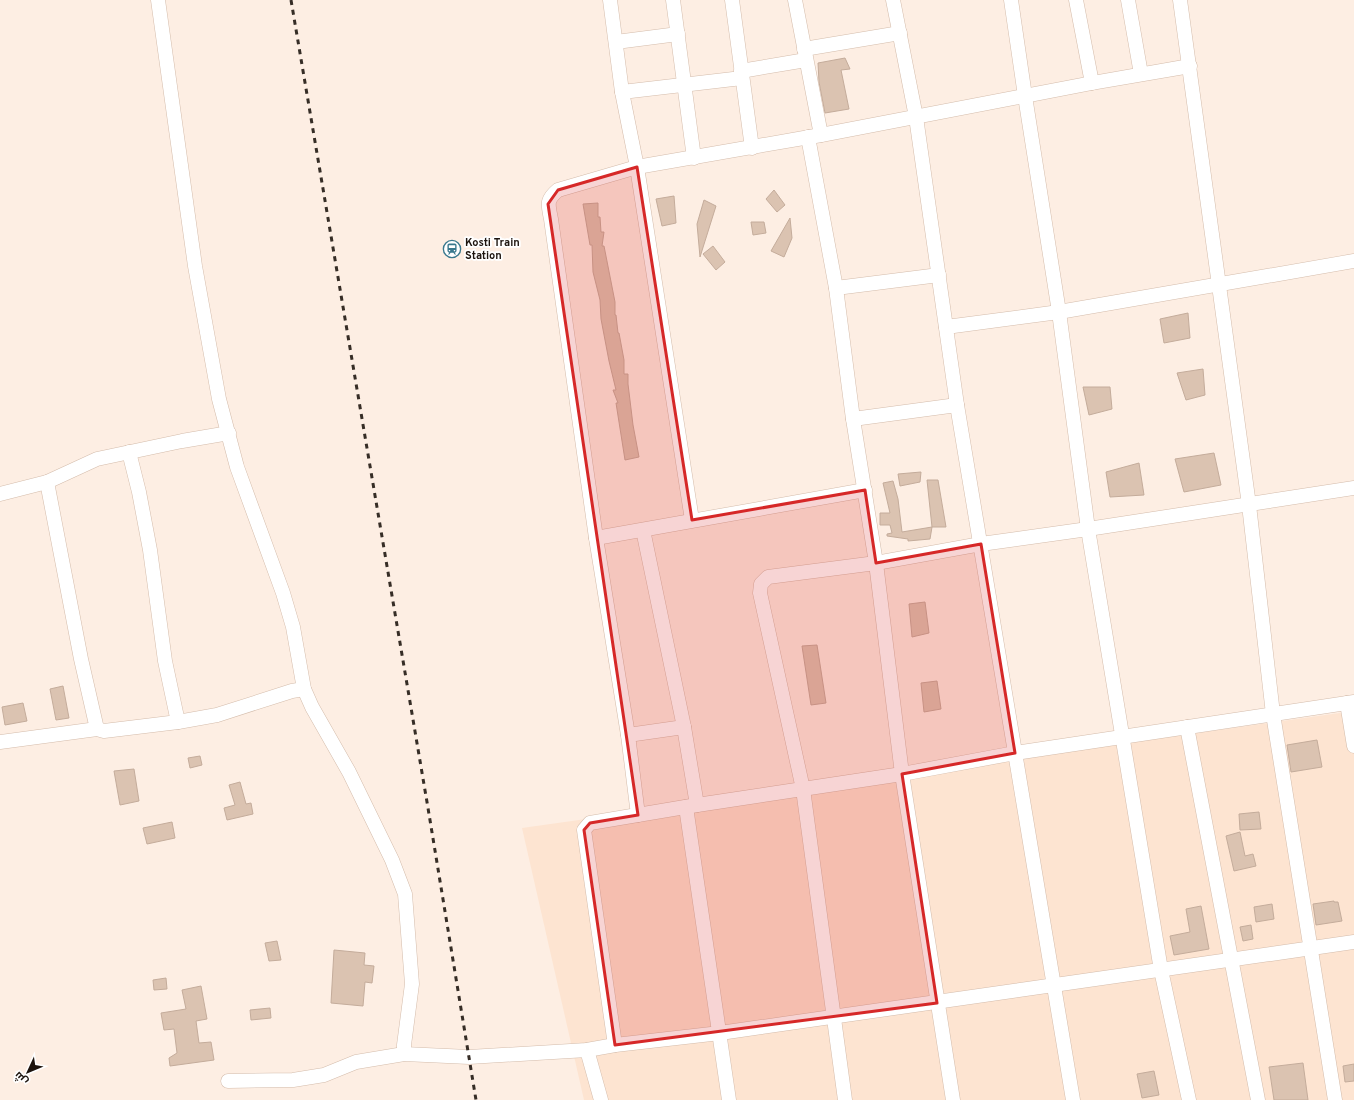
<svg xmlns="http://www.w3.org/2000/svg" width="1354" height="1100" viewBox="0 0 1354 1100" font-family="Overpass,Cairo,sans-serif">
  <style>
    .built { fill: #fde4d1 }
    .building { fill: #dbc3b1; stroke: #c4ac9b }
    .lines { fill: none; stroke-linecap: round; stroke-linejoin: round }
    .minor-casing { stroke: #d4bcab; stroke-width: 15 }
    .minor { stroke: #fff; stroke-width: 14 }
    .rail { stroke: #362d26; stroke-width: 3; stroke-dasharray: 5 5; stroke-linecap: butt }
    .marked { fill: #d62828; fill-opacity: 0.2; stroke: #d62828; stroke-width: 3; stroke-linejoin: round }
    .labels { text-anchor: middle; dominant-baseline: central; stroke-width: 3.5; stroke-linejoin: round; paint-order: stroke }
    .poi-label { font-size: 11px; font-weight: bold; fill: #1c130d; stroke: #fff; text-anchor: start }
  </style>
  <rect width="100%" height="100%" fill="#fdeee3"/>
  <polygon class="built" points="1354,711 1354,1100 584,1100 522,828"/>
  <g class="building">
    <polygon points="845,58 850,69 841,70 849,109 825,113 819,82 818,63"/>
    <polygon points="774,190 785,205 777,212 766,199"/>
    <polygon points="674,196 676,223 662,226 656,199"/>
    <polygon points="704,200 716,206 700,257 697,224"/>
    <polygon points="598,203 598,217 600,217 601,232 604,232 602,246 604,246 615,302 615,315 616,315 618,333 619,333 624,360 624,374 628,374 628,384 633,425 639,457 625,460 616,403 618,403 613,390 616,390 609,361 601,319 600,300 593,272 592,245 590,245 583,204"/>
    <polygon points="790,218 792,238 784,257 771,251"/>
    <polygon points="751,222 764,222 766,233 753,235"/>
    <polygon points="713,246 725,262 716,270 703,254"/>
    <polygon points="1188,313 1190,338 1164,343 1160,319"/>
    <polygon points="1203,369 1205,395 1186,400 1177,373"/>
    <polygon points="1083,387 1110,387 1112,409 1089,415"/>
    <polygon points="1214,453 1221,485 1184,492 1175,459"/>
    <polygon points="1139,463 1144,495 1110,497 1106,472"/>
    <polygon points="921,472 920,482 900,486 898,474"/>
    <polygon points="927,480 938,480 946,527 932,527"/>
    <polygon points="893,481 898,499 902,532 932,527 930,539 908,541 908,539 887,536 887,534 892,533 890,525 880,525 880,513 890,513 883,483"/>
    <polygon points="925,602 929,633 912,637 909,604"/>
    <polygon points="817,645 826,703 811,705 802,646"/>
    <polygon points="937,681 941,709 924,712 921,683"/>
    <polygon points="63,686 69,718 56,720 50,689"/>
    <polygon points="23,703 27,721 5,725 2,707"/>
    <polygon points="1317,740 1322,767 1291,772 1287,745"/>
    <polygon points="200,756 202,765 190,768 188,758"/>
    <polygon points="134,769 139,801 120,805 114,771"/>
    <polygon points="240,782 246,804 251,803 253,814 227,820 224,808 235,805 229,785"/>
    <polygon points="1259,812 1261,829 1240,830 1239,814"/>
    <polygon points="172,822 175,838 147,844 143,828"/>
    <polygon points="1240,832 1245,856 1253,854 1256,866 1234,871 1226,836"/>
    <polygon points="1334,901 1334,902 1338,902 1342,921 1316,925 1313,904"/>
    <polygon points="1272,904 1274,919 1256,922 1254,907"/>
    <polygon points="1201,906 1209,949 1174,955 1170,936 1190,932 1186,909"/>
    <polygon points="1251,925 1253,939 1243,941 1240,927"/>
    <polygon points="277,941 281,960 269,961 265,943"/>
    <polygon points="334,950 365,953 364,965 374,966 372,983 365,982 363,1006 331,1003"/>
    <polygon points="166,978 167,989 154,990 153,980"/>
    <polygon points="201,986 207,1019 196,1021 199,1043 211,1042 214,1060 170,1066 169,1058 177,1053 174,1029 164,1030 161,1013 186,1009 182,990"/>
    <polygon points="270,1008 271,1018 251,1020 250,1010"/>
    <polygon points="1303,1063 1308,1100 1274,1100 1269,1067"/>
    <polygon points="1354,1064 1354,1081 1345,1082 1343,1066"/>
    <polygon points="1154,1071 1159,1095 1142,1098 1137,1074"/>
  </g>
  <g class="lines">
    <defs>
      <g id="minor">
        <polyline points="158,0 195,266 219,399 237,467 283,593 293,627 304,689 312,707 349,772 392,860 405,894 412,984 404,1045 404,1054"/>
        <polyline points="610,0 622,92 637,167 692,520"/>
        <polyline points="673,0 694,158"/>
        <polyline points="732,0 752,148"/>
        <polyline points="795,0 821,135"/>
        <polyline points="893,0 916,117 957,405 1073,1100"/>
        <polyline points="1011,0 1025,96 1059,312 1088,529 1161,970 1189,1100"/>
        <polyline points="1076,0 1092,83"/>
        <polyline points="1128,0 1141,74"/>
        <polyline points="1180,0 1249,505 1273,714 1335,1100"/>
        <polyline points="616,42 678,34"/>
        <polyline points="804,49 900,33"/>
        <polyline points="741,71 806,60"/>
        <polyline points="622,92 742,78"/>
        <polyline points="808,137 836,288 853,419 876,563 902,774 953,1100"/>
        <polyline points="836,288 939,275"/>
        <polyline points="946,327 1059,312 1354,261"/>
        <polyline points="853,419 957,405"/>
        <polyline points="129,452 139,492 150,550 165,661 178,722"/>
        <polyline points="0,494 47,482"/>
        <polyline points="643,530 684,727 697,805"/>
        <polyline points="596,538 865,490"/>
        <polyline points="1347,703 1354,746"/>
        <polyline points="1187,727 1258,1100"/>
        <polyline points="97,729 81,659 47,482 97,459 182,441 229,433"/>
        <polyline points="628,735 684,727"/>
        <polyline points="0,742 97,729 104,731 178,722 217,715 292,691 304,689"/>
        <polyline points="686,807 729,1100"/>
        <path d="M638,815L628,735L596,538L551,219C548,204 546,200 558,190L637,167L821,135L1092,83L1190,66"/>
        <polyline points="615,1045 584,830 590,823 697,805 902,774 1015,753 1354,702"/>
        <polyline points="587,1050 601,1100"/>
        <polyline points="228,1081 293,1080 324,1075 356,1062 404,1054 469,1057 587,1050 615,1045 720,1033 1354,942"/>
        <polyline points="845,1100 803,789 760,593 761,584 768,577 876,563 981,544 1088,529 1354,488"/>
      </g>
    </defs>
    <use href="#minor" class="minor-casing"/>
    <use href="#minor" class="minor"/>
    <polyline class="rail" points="291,0 428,808 476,1100"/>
  </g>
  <path class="marked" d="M637,167L692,520L865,490L876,563L981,544L1015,753L902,774L937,1003L615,1045L584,830L590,823L638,815L548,204L558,190Z"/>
  <defs>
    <symbol id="station-ring" viewBox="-11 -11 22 22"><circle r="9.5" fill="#fff" stroke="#39788d" stroke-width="1.5"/><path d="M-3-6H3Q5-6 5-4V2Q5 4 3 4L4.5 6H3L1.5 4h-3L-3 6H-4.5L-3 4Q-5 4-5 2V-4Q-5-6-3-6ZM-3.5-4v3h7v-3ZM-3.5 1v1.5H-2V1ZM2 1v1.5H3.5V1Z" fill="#39788d"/></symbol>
  </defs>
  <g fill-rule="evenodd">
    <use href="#station-ring" x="442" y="239" width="20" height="20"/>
  </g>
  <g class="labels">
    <g class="poi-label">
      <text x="465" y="243">Kosti Train<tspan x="465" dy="13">Station</tspan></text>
    </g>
  </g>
  <g transform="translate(28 1072) rotate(226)" stroke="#ffffff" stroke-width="3" paint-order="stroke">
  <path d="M0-3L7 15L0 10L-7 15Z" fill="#1c130d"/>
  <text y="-6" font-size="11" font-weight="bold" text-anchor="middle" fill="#1c130d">ش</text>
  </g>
</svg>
